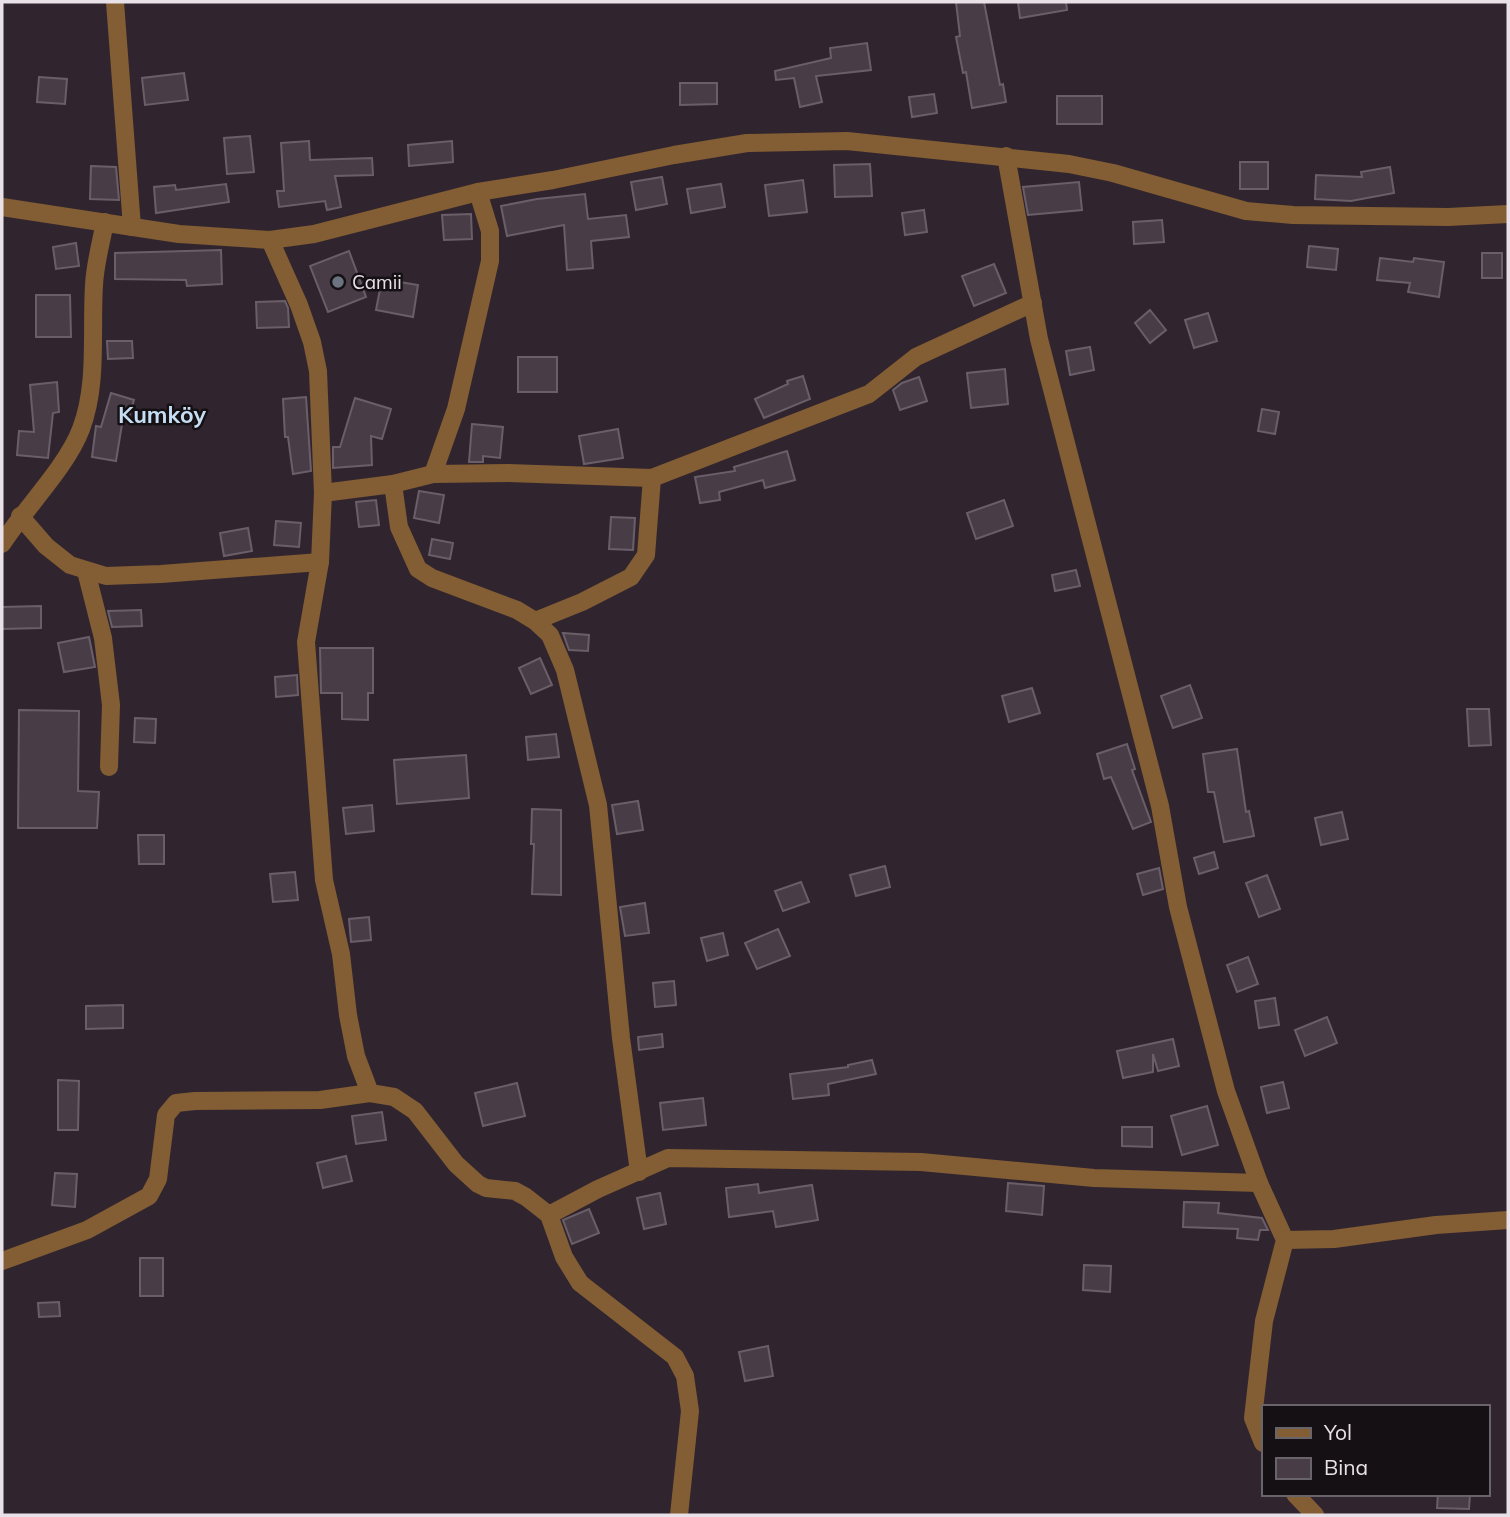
<svg xmlns="http://www.w3.org/2000/svg" width="1510" height="1517" viewBox="0 0 1510 1517" font-family="Mulish,sans-serif">
  <style>
    .building { fill: #483d47; stroke: #6a5e69; stroke-width: 2 }
    .lines { fill: none; stroke-linecap: round; stroke-linejoin: round }
    .street { stroke: #835d33; stroke-width: 18 }
    .worship-dot { fill: #6b7280; stroke: #151014; stroke-width: 2.5 }
    .labels { text-anchor: middle; dominant-baseline: central; stroke-width: 5; stroke-linejoin: round; paint-order: stroke }
    .poi-label { font-size: 19px; fill: #e8e1e8; stroke: #151014; text-anchor: start }
    .quarter-label { font-size: 23px; font-weight: bold; fill: #c6def4; stroke: #151014 }
  </style>
  <rect width="100%" height="100%" fill="#30252f"/>
  <g class="building">
    <polygon points="956,2 984,2 1000,85 1003,84 1006,102 972,108 966,72 963,73 956,37 960,36"/>
    <polygon points="1018,2 1066,2 1067,10 1020,18"/>
    <polygon points="867,43 871,70 816,76 822,102 800,107 794,78 776,80 775,71 831,58 830,48"/>
    <polygon points="184,73 188,100 145,105 142,78"/>
    <polygon points="39,77 67,79 65,104 37,102"/>
    <polygon points="680,83 717,83 717,104 680,105"/>
    <polygon points="934,94 937,113 912,117 909,97"/>
    <rect x="1057" y="96" width="45" height="28"/>
    <polygon points="250,136 254,172 227,174 224,138"/>
    <polygon points="309,141 310,160 372,158 373,175 335,176 341,207 327,210 325,201 279,207 277,191 284,191 281,143"/>
    <polygon points="452,141 453,162 409,166 408,145"/>
    <rect x="1240" y="162" width="28" height="27"/>
    <polygon points="870,164 872,196 835,197 834,165"/>
    <polygon points="91,166 116,167 119,200 90,199"/>
    <polygon points="1390,167 1394,193 1351,201 1315,199 1316,175 1362,177 1361,172"/>
    <polygon points="662,177 667,204 636,210 631,182"/>
    <polygon points="803,180 807,212 769,216 765,185"/>
    <polygon points="1079,182 1082,210 1028,215 1023,187"/>
    <polygon points="226,184 229,202 156,213 154,187 175,185 176,190"/>
    <polygon points="721,184 725,207 691,213 687,189"/>
    <polygon points="585,194 588,219 626,215 629,237 591,241 593,268 567,270 564,225 507,236 501,206 537,199"/>
    <polygon points="924,210 927,232 905,235 902,213"/>
    <polygon points="471,214 472,239 444,240 442,215"/>
    <polygon points="1162,220 1164,242 1134,244 1133,222"/>
    <polygon points="76,243 79,266 56,269 53,247"/>
    <polygon points="1309,246 1338,249 1336,270 1307,267"/>
    <polygon points="221,250 222,284 187,286 186,280 115,279 115,253"/>
    <polygon points="349,251 366,297 328,312 310,266"/>
    <rect x="1482" y="253" width="20" height="25"/>
    <polygon points="1380,258 1413,262 1414,258 1444,262 1439,297 1408,292 1410,283 1377,280"/>
    <polygon points="994,264 1006,293 974,306 962,276"/>
    <polygon points="382,279 418,285 413,317 376,310"/>
    <polygon points="36,295 70,295 71,337 36,337"/>
    <polygon points="285,301 288,308 289,327 257,328 256,302"/>
    <polygon points="1150,310 1166,330 1150,343 1135,323"/>
    <polygon points="1208,313 1217,341 1194,348 1185,320"/>
    <polygon points="107,341 132,341 133,358 108,359"/>
    <polygon points="1090,347 1094,370 1070,375 1066,351"/>
    <rect x="518" y="357" width="39" height="35"/>
    <polygon points="1005,369 1008,404 971,408 967,373"/>
    <polygon points="803,376 810,399 764,418 755,399 788,384 787,381"/>
    <polygon points="919,377 927,401 900,410 893,390 902,383"/>
    <polygon points="57,382 59,412 53,413 48,458 17,455 19,431 34,432 30,385"/>
    <polygon points="111,393 134,400 128,420 123,418 116,461 92,457 96,426 101,427"/>
    <polygon points="306,397 311,471 293,474 288,437 285,437 283,399"/>
    <polygon points="355,398 391,409 382,439 371,436 372,465 333,468 333,447 340,447"/>
    <polygon points="1262,409 1279,412 1275,434 1258,431"/>
    <polygon points="472,424 503,427 500,458 483,456 483,462 469,462"/>
    <polygon points="618,429 623,458 584,464 579,436"/>
    <polygon points="787,451 795,480 765,488 763,480 719,492 720,500 700,503 695,477 735,471 734,467"/>
    <polygon points="419,491 444,495 439,523 414,518"/>
    <polygon points="376,500 379,525 359,527 356,502"/>
    <polygon points="1004,500 1013,526 976,539 967,513"/>
    <polygon points="611,517 635,518 633,550 609,549"/>
    <polygon points="276,521 301,523 299,547 274,545"/>
    <polygon points="248,528 252,551 224,556 220,533"/>
    <polygon points="432,539 453,543 450,559 429,555"/>
    <polygon points="1076,570 1080,586 1055,591 1052,575"/>
    <polygon points="41,606 41,628 2,629 2,607"/>
    <polygon points="141,610 142,626 112,627 108,611"/>
    <polygon points="563,633 589,635 588,651 569,650"/>
    <polygon points="89,637 95,667 64,672 58,643"/>
    <polygon points="320,648 373,648 373,693 368,693 368,720 342,719 342,693 321,693"/>
    <polygon points="540,658 552,685 531,694 519,668"/>
    <polygon points="297,675 298,695 276,697 275,677"/>
    <polygon points="1190,685 1202,718 1173,728 1161,696"/>
    <polygon points="1032,688 1040,713 1009,722 1002,696"/>
    <polygon points="1467,709 1489,709 1491,745 1469,746"/>
    <polygon points="19,710 79,711 78,791 99,792 97,828 18,828"/>
    <polygon points="135,718 156,719 155,743 134,742"/>
    <polygon points="556,734 559,757 528,760 526,737"/>
    <polygon points="1127,744 1135,769 1132,770 1151,822 1133,829 1111,777 1104,779 1097,754"/>
    <polygon points="1237,749 1246,812 1249,811 1254,836 1224,842 1214,792 1208,792 1203,754"/>
    <polygon points="466,755 469,798 397,804 394,760"/>
    <polygon points="638,801 643,830 617,834 612,805"/>
    <polygon points="372,805 374,831 346,834 343,808"/>
    <polygon points="532,809 561,810 561,895 532,894 534,844 531,844"/>
    <polygon points="1342,812 1348,839 1321,845 1315,818"/>
    <polygon points="138,835 164,835 164,864 139,864"/>
    <polygon points="1214,852 1218,868 1199,874 1194,858"/>
    <polygon points="885,866 890,887 856,896 850,875"/>
    <polygon points="1159,868 1163,889 1143,895 1137,874"/>
    <polygon points="295,872 298,900 273,902 270,874"/>
    <polygon points="1267,875 1280,909 1259,917 1246,883"/>
    <polygon points="801,882 809,902 783,911 775,891"/>
    <polygon points="645,903 649,933 625,936 620,907"/>
    <polygon points="369,917 371,940 351,942 349,919"/>
    <polygon points="778,929 790,956 757,969 745,943"/>
    <polygon points="723,933 728,955 707,961 701,938"/>
    <polygon points="1248,957 1258,984 1237,992 1227,965"/>
    <polygon points="674,981 676,1005 655,1007 653,983"/>
    <polygon points="1275,998 1279,1025 1259,1028 1255,1001"/>
    <polygon points="123,1005 123,1028 86,1029 86,1006"/>
    <polygon points="1327,1017 1337,1043 1305,1056 1295,1030"/>
    <polygon points="662,1034 663,1047 639,1050 638,1037"/>
    <polygon points="1173,1039 1179,1066 1158,1071 1153,1054 1153,1072 1123,1078 1117,1051"/>
    <polygon points="872,1060 876,1074 828,1084 829,1095 793,1099 790,1074 848,1067 848,1065"/>
    <polygon points="58,1080 79,1081 78,1130 58,1130"/>
    <polygon points="1283,1082 1289,1108 1267,1113 1261,1087"/>
    <polygon points="517,1083 525,1116 483,1126 475,1093"/>
    <polygon points="703,1098 706,1125 663,1130 660,1103"/>
    <polygon points="1207,1106 1218,1145 1182,1155 1171,1116"/>
    <polygon points="382,1112 386,1140 356,1144 352,1116"/>
    <polygon points="1122,1127 1152,1127 1152,1147 1122,1146"/>
    <polygon points="346,1156 352,1181 323,1188 317,1163"/>
    <polygon points="55,1173 77,1174 75,1207 52,1205"/>
    <polygon points="1008,1183 1044,1186 1042,1215 1006,1211"/>
    <polygon points="758,1184 759,1193 812,1185 818,1220 776,1227 773,1211 729,1217 726,1188"/>
    <polygon points="660,1193 666,1224 644,1229 637,1198"/>
    <polygon points="1184,1202 1219,1203 1218,1213 1262,1218 1268,1230 1260,1230 1258,1240 1237,1238 1238,1229 1183,1227"/>
    <polygon points="589,1209 599,1233 572,1244 563,1220"/>
    <rect x="140" y="1258" width="23" height="38"/>
    <polygon points="1084,1265 1111,1266 1110,1292 1083,1290"/>
    <polygon points="59,1302 60,1316 39,1317 38,1303"/>
    <polygon points="768,1346 773,1376 745,1381 739,1352"/>
    <polygon points="1438,1494 1470,1494 1469,1509 1437,1508"/>
  </g>
  <g class="lines">
    <g class="street">
      <polyline points="115,2 132,227"/>
      <polyline points="1006,156 1039,339 1160,806 1178,907 1226,1091 1259,1183 1285,1240 1264,1321 1253,1418 1263,1443"/>
      <polyline points="2,207 179,234 270,240 314,234 478,192 553,180 674,155 747,143 847,141 1069,164 1113,173 1246,211 1293,215 1448,217 1508,214"/>
      <polyline points="270,240 299,305 312,342 318,371 323,493 320,562 306,642 324,880 341,954 348,1015 356,1056 370,1093 394,1097 415,1111 456,1164 478,1184 486,1188 515,1191 526,1197 549,1215 564,1257 580,1283 675,1357 685,1376 690,1411 679,1515"/>
      <polyline points="433,474 508,473 652,478"/>
      <polyline points="393,484 399,527 418,569 432,578 517,610 535,621 550,635 565,670 598,805 621,1038 639,1172"/>
      <polyline points="323,493 393,484 433,474 456,409 490,261 490,231 478,192"/>
      <polyline points="20,516 46,546 70,565 106,576 161,574 320,562"/>
      <path d="M2,544C25,508 66,468 81,429C98,384 91,333 94,285C95,264 101,243 105,222"/>
      <polyline points="86,571 103,638 111,705 109,767"/>
      <polyline points="535,621 582,602 631,577 646,555 652,478 869,394 916,357 1033,303"/>
      <polyline points="549,1215 598,1189 668,1158 921,1162 1094,1178 1259,1183"/>
      <polyline points="1285,1240 1334,1239 1436,1225 1508,1220"/>
      <polyline points="2,1261 87,1230 149,1196 158,1179 166,1115 176,1103 195,1101 320,1100 370,1093"/>
      <polyline points="1295,1494 1315,1515"/>
    </g>
  </g>
  <circle class="worship-dot" cx="338" cy="282" r="7"/>
  <g class="labels">
    <g class="poi-label">
      <text x="352" y="282">Camii</text>
    </g>
    <g class="quarter-label">
      <text x="162" y="414">Kumköy</text>
    </g>
  </g>
  <rect width="1510" height="1517" fill="none" stroke="#e8e1e8" stroke-width="7"/>
  <rect x="1262" y="1405" width="228" height="91" fill="#151014" stroke="#696469" stroke-width="2"/>
  <rect x="1276" y="1428" width="35" height="10" fill="#835d33" stroke="#696469" stroke-width="2"/>
  <text x="1324" y="1440" font-size="21" fill="#e8e1e8">Yol</text>
  <rect x="1276" y="1458" width="35" height="21" fill="#483d47" stroke="#696469" stroke-width="2"/>
  <text x="1324" y="1475" font-size="21" fill="#e8e1e8">Bina</text>
</svg>
